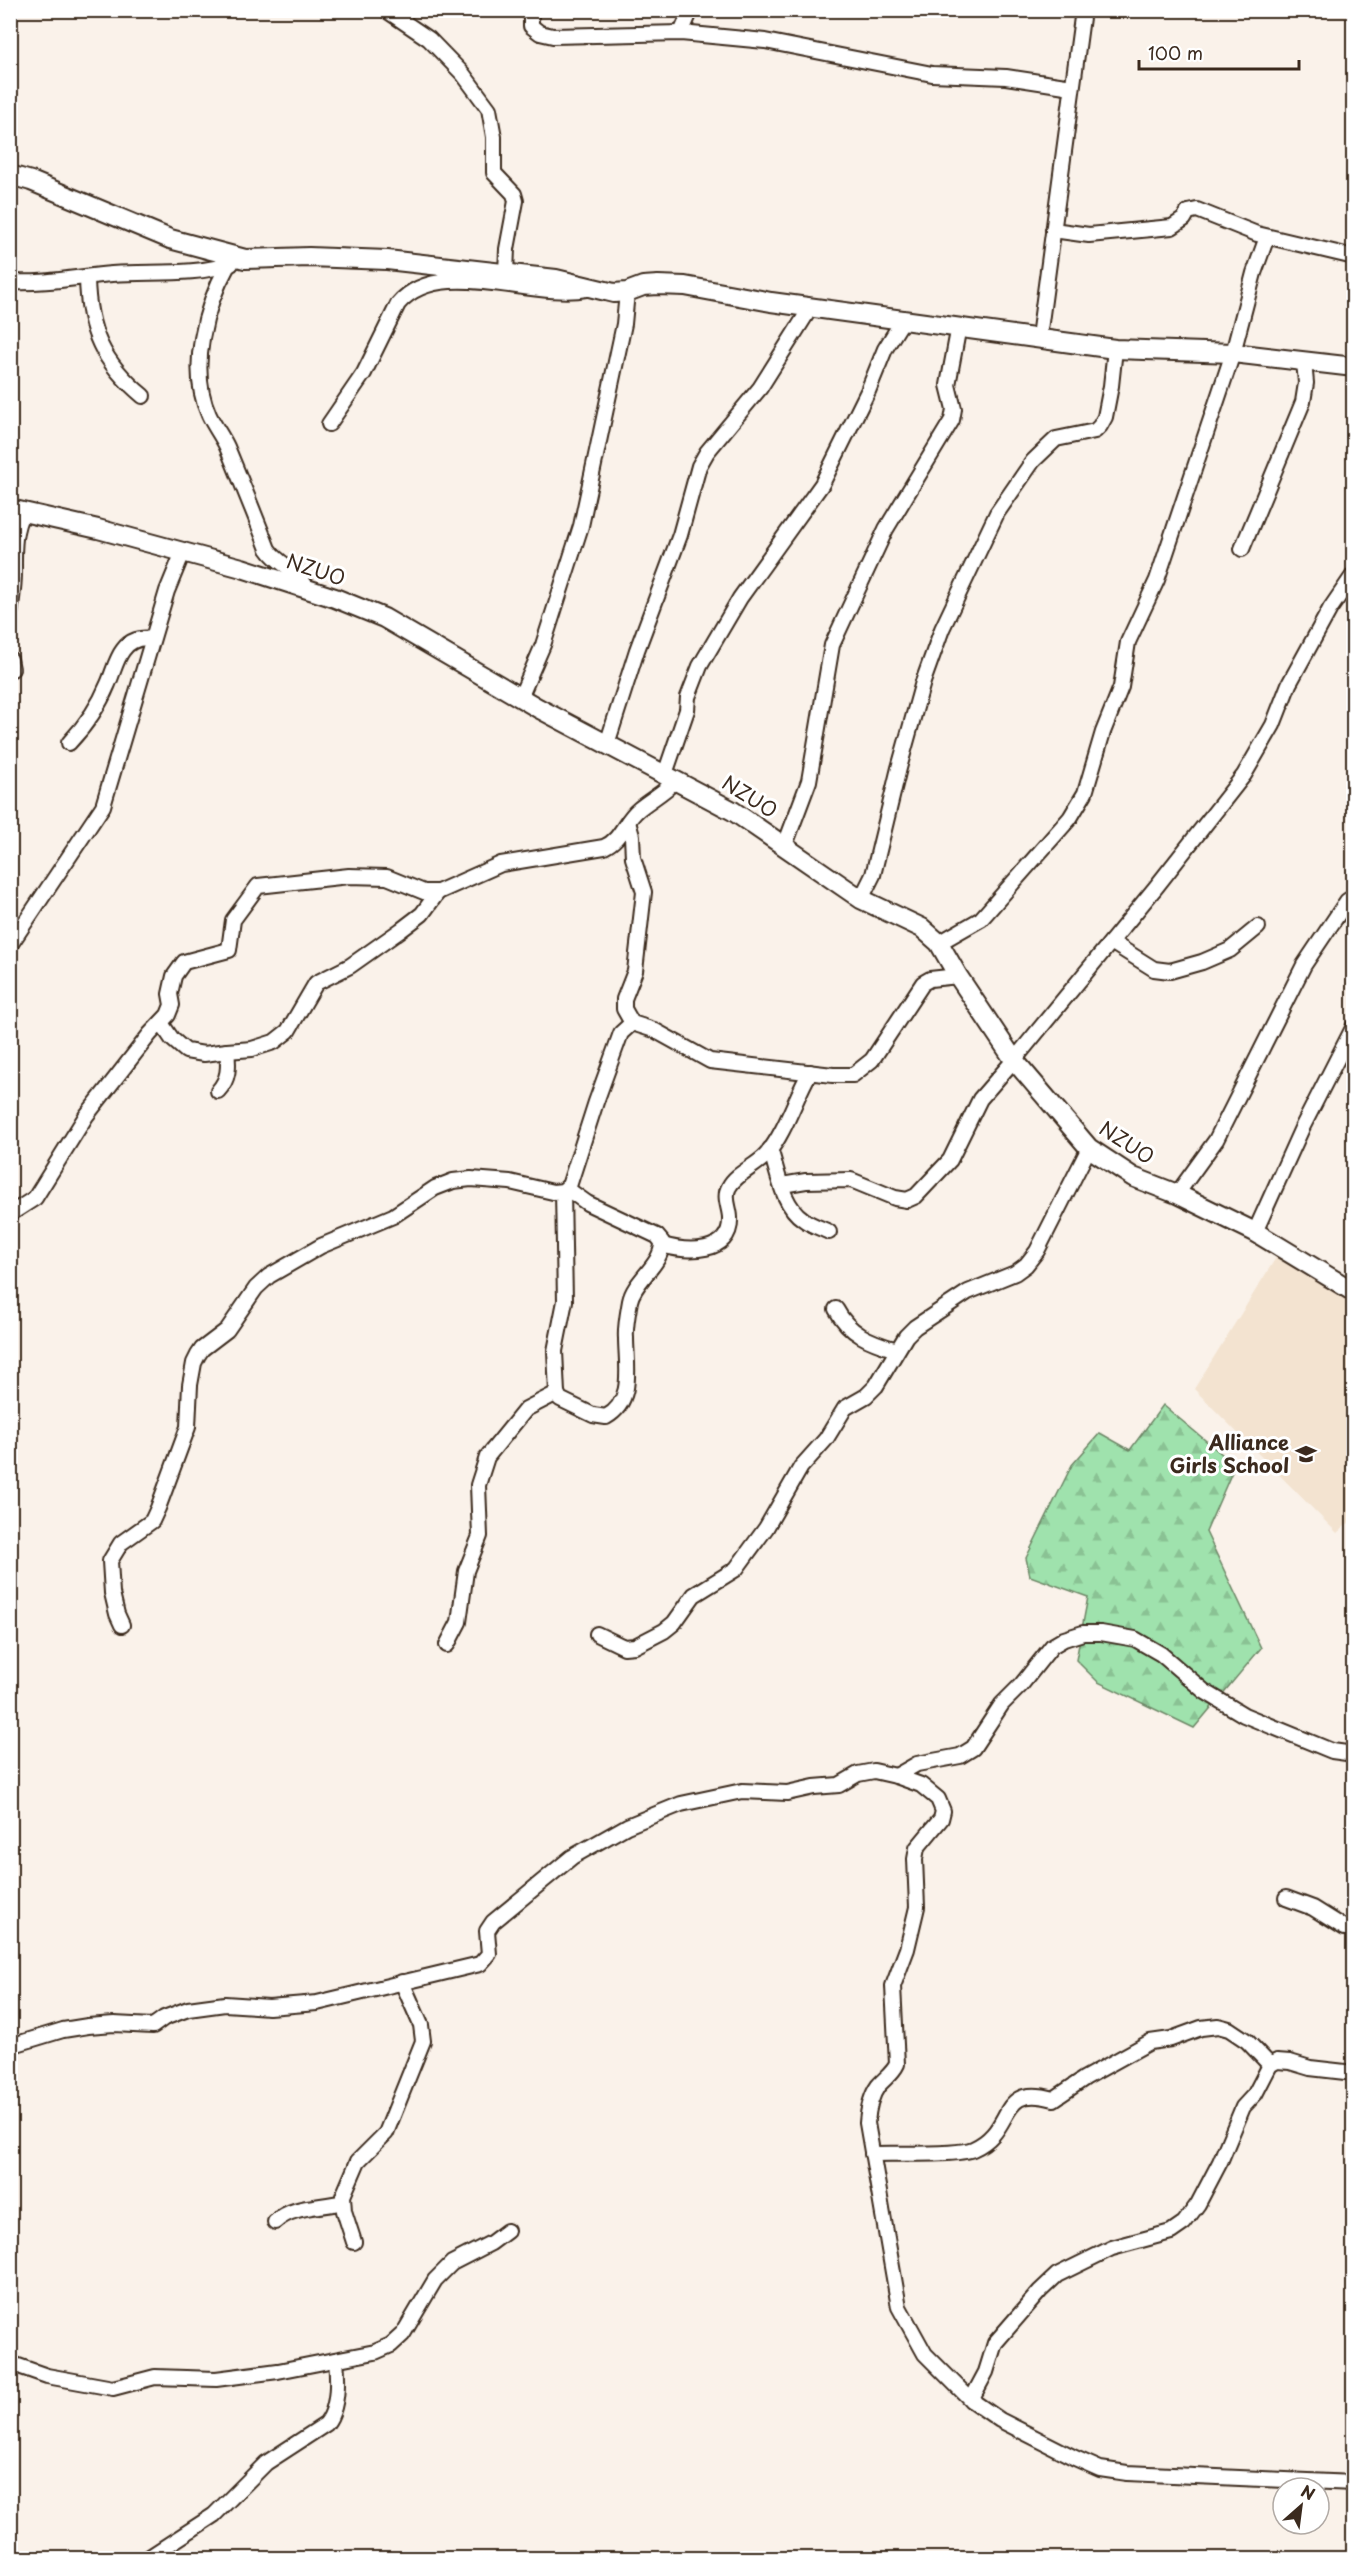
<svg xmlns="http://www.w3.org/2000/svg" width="1364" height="2569" viewBox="0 0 1364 2569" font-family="'Playpen Sans',sans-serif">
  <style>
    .built { fill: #f3e3d0 }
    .forest { fill: url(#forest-firs); stroke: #6d8666; stroke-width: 1.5 }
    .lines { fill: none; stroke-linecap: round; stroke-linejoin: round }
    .street-casing { stroke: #3b2a1e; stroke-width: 18 }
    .secondary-casing { stroke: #3b2a1e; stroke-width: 22 }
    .street { stroke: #fff; stroke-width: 14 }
    .secondary { stroke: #fff; stroke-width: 18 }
    .labels { text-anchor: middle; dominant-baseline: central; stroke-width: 6; stroke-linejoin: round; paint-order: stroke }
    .street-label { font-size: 20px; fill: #3b2a1e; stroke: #fff }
    .poi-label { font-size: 20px; font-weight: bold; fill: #3b2a1e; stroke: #fff; text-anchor: end }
  </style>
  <defs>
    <pattern id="forest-firs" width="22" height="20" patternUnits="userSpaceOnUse" patternTransform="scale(1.5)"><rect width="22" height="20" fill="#9fe2ad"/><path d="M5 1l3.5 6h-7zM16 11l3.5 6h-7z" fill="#8ac294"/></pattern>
  </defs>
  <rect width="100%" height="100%" fill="#faf2ea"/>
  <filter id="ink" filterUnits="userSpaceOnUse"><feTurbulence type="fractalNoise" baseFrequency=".0167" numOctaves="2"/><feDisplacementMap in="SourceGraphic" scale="12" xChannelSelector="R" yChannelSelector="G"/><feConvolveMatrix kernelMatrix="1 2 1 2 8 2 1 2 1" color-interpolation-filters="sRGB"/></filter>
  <g filter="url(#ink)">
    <polygon class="built" points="1277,1256 1353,1303 1353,1519 1337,1533 1194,1389"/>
    <polygon class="forest" points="1163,1405 1235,1465 1206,1532 1261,1648 1194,1728 1098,1682 1076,1660 1088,1597 1030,1576 1026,1558 1072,1465 1100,1433 1130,1450"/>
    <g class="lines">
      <defs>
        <g id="street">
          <polyline points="386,10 429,39 463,74 489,109 494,137 494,173 514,194 516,201 507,249 506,273"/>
          <polyline points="531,10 531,26 540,33 553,36 681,33 765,41 932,74 1006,77 1072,87"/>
          <polyline points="681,33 691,10"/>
          <polyline points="1053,230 1089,235 1172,227 1184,219 1188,212 1197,210 1257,234 1354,257"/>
          <path d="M228,265C205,306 188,370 209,415C214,426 222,436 227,447C241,481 255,515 268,549C281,568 297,566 307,589"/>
          <path d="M87,278C88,331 103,363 143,396"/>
          <path d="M10,282C45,284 78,277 112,274C152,271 193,276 231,264"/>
          <polyline points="1039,337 1083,10"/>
          <path d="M329,424L364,373L398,304C439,255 532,300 587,289"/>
          <polyline points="1242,549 1303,402 1306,383 1304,362"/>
          <path d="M10,614C12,600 14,586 14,572C14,551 13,530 23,512"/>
          <polyline points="10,659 12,669"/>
          <polyline points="520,698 543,645 581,526 624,324 627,292"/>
          <path d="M69,743C85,726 99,706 108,684C113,673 116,659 123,650C130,640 141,637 152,639"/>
          <polyline points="607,744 637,650 680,535 699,466 707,452 760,388 811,307"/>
          <polyline points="665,774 687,710 688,697 700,666 740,598 822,484 868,391 885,349 903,320"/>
          <polyline points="628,822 632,836 633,858 644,892 635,971 624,999 624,1009 632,1023"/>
          <polyline points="785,845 809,781 832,645 886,529 952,420 954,409 948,385 959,326"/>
          <polyline points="861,899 873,875 899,768 923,682 942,629 997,513 1033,461 1056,439 1095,431 1100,426 1105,417 1111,386 1115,349"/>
          <polyline points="1111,942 1154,969 1170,971 1202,962 1230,950 1258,927"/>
          <polyline points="939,943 981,919 1070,818 1085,793 1103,732 1121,687 1128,642 1157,580 1233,353 1254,273 1267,237"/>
          <polyline points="10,945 103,806 167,591 183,552"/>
          <polyline points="161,1023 172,1039 186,1051 204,1054 227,1051 252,1049 274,1042 288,1031 316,983 350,966 401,930 422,914 438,892"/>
          <path d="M218,1091C229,1079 229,1067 227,1051"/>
          <path d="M770,1149C778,1172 782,1205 803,1219C810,1225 821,1228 829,1232"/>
          <polyline points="782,1185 806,1181 851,1180 895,1198 907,1200 916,1196 950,1160 980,1099 1014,1060 1156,887 1244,775 1273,725 1289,684 1330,609 1354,574"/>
          <path d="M563,1191L565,1301L555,1351L557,1393L560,1399L593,1415L606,1417C635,1401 626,1365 626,1338C625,1327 628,1313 630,1301C634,1280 663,1264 662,1242L657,1236L587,1203L566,1188"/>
          <polyline points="1177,1194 1216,1140 1304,965 1347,901 1354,896"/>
          <path d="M10,1214L35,1198L86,1116L150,1034L168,1015L172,1005L170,994L174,976L184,962L229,950L233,920L258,886L349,876L387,877L424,892H438L501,864L604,847C622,839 624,821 639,809C651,799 665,792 676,780"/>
          <polyline points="1255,1232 1302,1128 1354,1026"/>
          <path d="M662,1245C686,1252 732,1255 730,1218C730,1208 723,1197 729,1187C736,1173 757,1166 767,1154C786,1131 795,1098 810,1072"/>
          <path d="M836,1309C849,1334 870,1342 897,1350"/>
          <polyline points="122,1625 117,1614 112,1593 110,1561 121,1543 152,1521 158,1508 188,1427 190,1385 194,1363 198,1355 202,1349 227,1330 256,1288 269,1276 321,1246 393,1216 435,1188 453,1181 471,1179 510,1182 553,1192 563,1191 569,1186 596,1102 621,1033 632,1023 654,1030 710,1061 833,1075 853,1075 872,1060 923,983 930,979 958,976"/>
          <polyline points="597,1634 624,1647 635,1646 664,1631 674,1623 694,1595 736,1569 766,1528 801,1467 826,1439 845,1408 866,1396 876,1386 906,1336 915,1327 968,1292 1015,1273 1026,1265 1037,1251 1089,1148"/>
          <polyline points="447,1645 459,1622 466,1571 480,1536 478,1485 487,1457 526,1409 557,1393"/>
          <polyline points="896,1776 917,1764 960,1756 973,1748 1002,1704 1021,1685 1052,1646 1064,1639 1083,1633 1101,1633 1135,1639 1161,1654 1204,1691 1244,1715 1332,1751 1354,1754"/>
          <polyline points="1286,1898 1313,1908 1345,1928 1354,1928"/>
          <path d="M10,2046L63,2030L88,2026L114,2024L153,2026L164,2018L188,2009L225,2004L269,2007L317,2003L480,1964L489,1954L487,1931L493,1922L572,1857L627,1826L681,1804L742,1791L787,1793L814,1787L839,1785L858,1774L874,1771L896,1776L921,1785L938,1799L943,1811L941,1819L917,1848L915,1859L917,1907L907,1949L893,1986L897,2064C893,2073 885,2078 878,2086C870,2097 868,2110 867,2123L899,2307L925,2354L971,2400L1000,2420L1075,2458L1100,2469L1127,2473L1354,2483"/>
          <path d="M872,2154C895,2153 956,2156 973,2149C1017,2130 995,2083 1054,2099L1085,2078L1150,2042L1171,2039L1201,2028L1218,2026L1229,2029L1247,2041L1270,2065"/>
          <path d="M275,2222C292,2205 321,2208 343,2202"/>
          <polyline points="354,2242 344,2211 343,2196 358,2161 386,2133 423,2041 421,2025 402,1982"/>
          <polyline points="10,2363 47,2376 113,2388 155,2377 216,2379 278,2371 375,2352 391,2345 403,2334 435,2280 452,2263 491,2243 507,2231"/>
          <polyline points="971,2400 986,2372 995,2343 1040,2291 1057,2275 1112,2248 1171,2232 1184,2223 1198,2204 1220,2162 1243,2107 1255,2094 1270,2065 1277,2061 1290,2062 1310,2068 1354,2073"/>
          <path d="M148,2558L214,2515L266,2463L326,2424C339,2408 338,2380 336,2360"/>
        </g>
        <g id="secondary">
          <polyline points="10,175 31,181 170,239 245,259 309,257 387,260 556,279 614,293 627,292 643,286 658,285 685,286 771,302 1115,349 1233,353 1354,367"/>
          <polyline points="10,509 98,529 242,568 335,598 384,618 538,708 733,811 861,899 922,928 939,943 958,976 1014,1060 1089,1148 1133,1177 1177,1194 1255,1232 1354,1292"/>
        </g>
      </defs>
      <use href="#street" class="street-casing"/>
      <use href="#secondary" class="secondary-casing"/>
      <use href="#street" class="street"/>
      <use href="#secondary" class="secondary"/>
    </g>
  </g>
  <defs>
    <symbol id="school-bare" viewBox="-9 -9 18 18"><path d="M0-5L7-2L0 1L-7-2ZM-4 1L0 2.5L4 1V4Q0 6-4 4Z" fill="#3b2a1e" stroke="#fff" stroke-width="2.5" paint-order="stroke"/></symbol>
  </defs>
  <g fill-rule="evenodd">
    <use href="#school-bare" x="1291" y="1439" width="30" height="30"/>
  </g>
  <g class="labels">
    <g class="street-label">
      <text transform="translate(316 569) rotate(18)">NZUO</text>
      <text transform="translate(750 796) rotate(32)">NZUO</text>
      <text transform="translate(1127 1142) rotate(33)">NZUO</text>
    </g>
    <g class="poi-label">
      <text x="1289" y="1442">Alliance<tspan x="1289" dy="23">Girls School</tspan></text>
    </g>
  </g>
  <rect width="1364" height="2569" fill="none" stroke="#fff" stroke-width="36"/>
  <rect x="18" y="18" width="1328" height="2533" fill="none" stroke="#3b2a1e" stroke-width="2" filter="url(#ink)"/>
  <g transform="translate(1301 2506) rotate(28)"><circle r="28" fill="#ffffff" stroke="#b1aaa5" stroke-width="1.5"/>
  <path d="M0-4.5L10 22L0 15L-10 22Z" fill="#3b2a1e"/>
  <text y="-9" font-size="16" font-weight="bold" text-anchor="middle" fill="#3b2a1e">N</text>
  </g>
  <path d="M1139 60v9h160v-9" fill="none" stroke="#3b2a1e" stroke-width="3"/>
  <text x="1148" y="60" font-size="18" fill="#3b2a1e" stroke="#ffffff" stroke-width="4.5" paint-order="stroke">100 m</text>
</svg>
